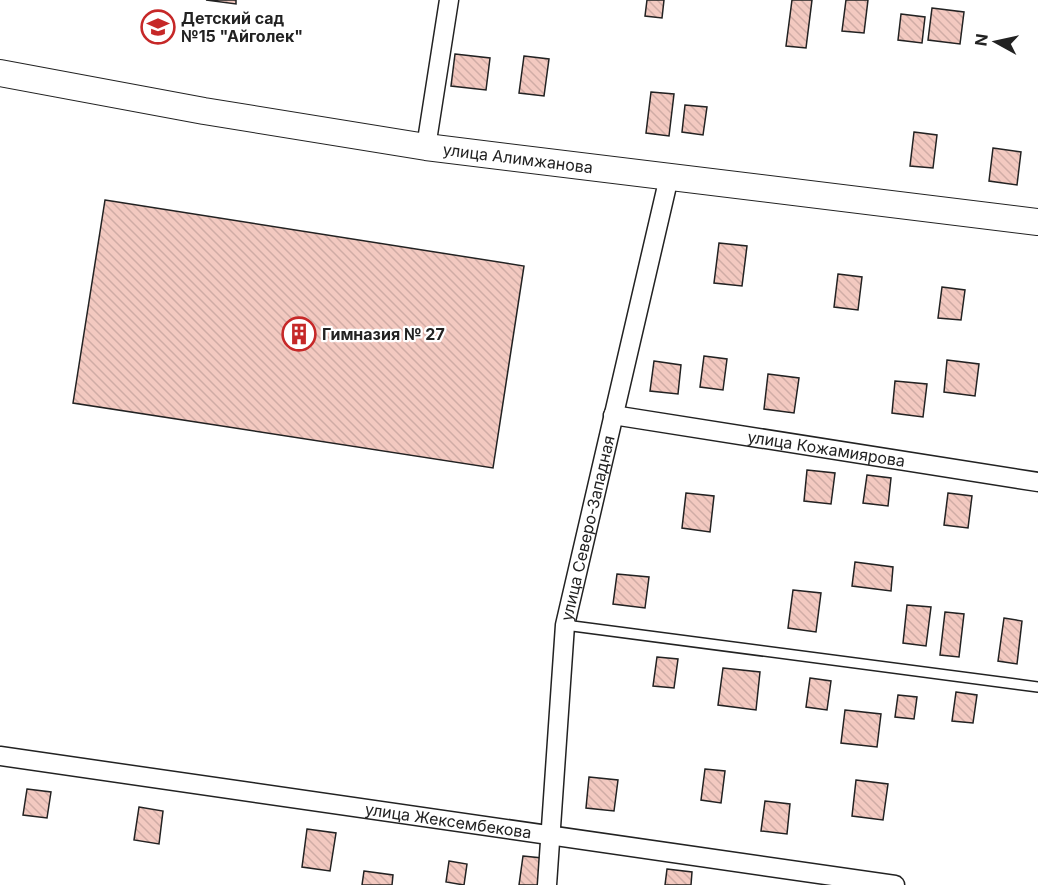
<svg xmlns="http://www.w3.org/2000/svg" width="1038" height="885" viewBox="0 0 1038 885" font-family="Inter,sans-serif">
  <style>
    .building { fill: url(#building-back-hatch); stroke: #222; stroke-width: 1.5 }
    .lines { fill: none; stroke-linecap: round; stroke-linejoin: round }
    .lane-casing { stroke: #222; stroke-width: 12 }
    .street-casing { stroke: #222; stroke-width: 21 }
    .secondary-casing { stroke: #222; stroke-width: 28 }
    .lane { stroke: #fff; stroke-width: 9 }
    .street { stroke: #fff; stroke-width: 18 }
    .secondary { stroke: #fff; stroke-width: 26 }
    .labels { text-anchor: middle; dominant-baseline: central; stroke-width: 4.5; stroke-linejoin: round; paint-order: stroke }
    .poi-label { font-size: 16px; font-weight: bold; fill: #222; stroke: #fff; text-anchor: start }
    .street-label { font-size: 16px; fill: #222; stroke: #fff }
  </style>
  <defs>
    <pattern id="building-back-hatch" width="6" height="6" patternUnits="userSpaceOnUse" patternTransform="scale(1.5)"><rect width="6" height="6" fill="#f3c9c0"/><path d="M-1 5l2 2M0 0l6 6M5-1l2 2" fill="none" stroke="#d0aca5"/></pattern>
  </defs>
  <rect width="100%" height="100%" fill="#fff"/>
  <g class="building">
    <polygon points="206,0 236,0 236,4"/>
    <polygon points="647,0 664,0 662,18 645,16"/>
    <polygon points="792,0 812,0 806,48 786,46"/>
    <polygon points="846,0 868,0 864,33 842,31"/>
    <polygon points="932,8 964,12 960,44 928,40"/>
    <polygon points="901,14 925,17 922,43 898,40"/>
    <polygon points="455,54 490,58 486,90 451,86"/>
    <polygon points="524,56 549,59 544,96 519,93"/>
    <polygon points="651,92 674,94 669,136 646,133"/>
    <polygon points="685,105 707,107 703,135 682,132"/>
    <polygon points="914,132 937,135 933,168 910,166"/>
    <polygon points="993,148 1021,152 1017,185 989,181"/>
    <polygon points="105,200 524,266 493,468 73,403"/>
    <polygon points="719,243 747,246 742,286 714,283"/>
    <polygon points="838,274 862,277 858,310 834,307"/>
    <polygon points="942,287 965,290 961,320 938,318"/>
    <polygon points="704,356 727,359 723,390 700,387"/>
    <polygon points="947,360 979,364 975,396 944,392"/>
    <polygon points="654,361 681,365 678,394 650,391"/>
    <polygon points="768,374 799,378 794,413 764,409"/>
    <polygon points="895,381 927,384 923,417 892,413"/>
    <polygon points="807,470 835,473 831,504 804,501"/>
    <polygon points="867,475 891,478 888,506 863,503"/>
    <polygon points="686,493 714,496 710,532 682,528"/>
    <polygon points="948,493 972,496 968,528 944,525"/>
    <polygon points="855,562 893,567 891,591 852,586"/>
    <polygon points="617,574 649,577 645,608 613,604"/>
    <polygon points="793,590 821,593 816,632 788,628"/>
    <polygon points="907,605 931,607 926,646 903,643"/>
    <polygon points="945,612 964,614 959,657 940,655"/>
    <polygon points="1004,618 1022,621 1017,664 998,661"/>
    <polygon points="657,657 678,659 674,688 653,686"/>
    <polygon points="723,668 760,672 756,710 718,705"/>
    <polygon points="810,678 831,681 827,710 806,707"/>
    <polygon points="956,692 977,695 973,723 952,721"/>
    <polygon points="898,695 917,697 914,719 895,717"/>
    <polygon points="845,710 881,714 877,747 841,743"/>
    <polygon points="705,769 725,771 721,803 701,800"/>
    <polygon points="589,777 618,780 614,811 586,808"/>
    <polygon points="856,780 888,784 883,820 852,816"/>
    <polygon points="27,789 51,792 47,818 23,815"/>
    <polygon points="765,801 790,804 787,834 761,831"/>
    <polygon points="139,807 163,811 159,844 134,840"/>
    <polygon points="307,829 336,833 330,871 302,867"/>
    <polygon points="523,856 542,858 538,885 519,885"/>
    <polygon points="449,861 467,864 464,885 446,882"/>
    <polygon points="667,869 692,872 691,885 665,885"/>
    <polygon points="364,871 393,875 392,885 362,885"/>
  </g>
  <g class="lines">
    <defs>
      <polyline id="lane" points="565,625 1038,687"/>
      <g id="street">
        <polyline points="426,147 449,0"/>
        <path id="s1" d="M613,415L1038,482"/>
        <path id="s2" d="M0,756L895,885"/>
        <path id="s3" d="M547,885L565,625L669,177"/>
      </g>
      <g id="secondary">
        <path id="s4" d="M0,73L204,111L426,147L1038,222"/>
      </g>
    </defs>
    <use href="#lane" class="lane-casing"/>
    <use href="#street" class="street-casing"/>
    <use href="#secondary" class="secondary-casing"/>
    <use href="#lane" class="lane"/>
    <use href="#street" class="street"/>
    <use href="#secondary" class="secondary"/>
  </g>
  <defs>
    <symbol id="school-ring" viewBox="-11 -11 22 22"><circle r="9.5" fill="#fff" stroke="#c62828" stroke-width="1.5"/><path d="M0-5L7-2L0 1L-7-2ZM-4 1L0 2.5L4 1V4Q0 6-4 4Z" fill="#c62828"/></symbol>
    <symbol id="building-ring" viewBox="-11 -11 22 22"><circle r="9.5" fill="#fff" stroke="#c62828" stroke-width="1.5"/><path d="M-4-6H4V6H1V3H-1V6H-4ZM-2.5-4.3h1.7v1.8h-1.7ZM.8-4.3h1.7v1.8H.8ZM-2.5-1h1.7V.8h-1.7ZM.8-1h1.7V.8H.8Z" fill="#c62828"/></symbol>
  </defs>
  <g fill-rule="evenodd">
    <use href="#school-ring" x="139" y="8" width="38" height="38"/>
    <use href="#building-ring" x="280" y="315" width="38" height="38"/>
  </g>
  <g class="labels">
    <g class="poi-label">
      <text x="181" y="18">Детский сад<tspan x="181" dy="18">№15 "Айголек"</tspan></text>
      <text x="322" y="334">Гимназия № 27</text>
    </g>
    <g class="street-label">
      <text stroke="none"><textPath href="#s4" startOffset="525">улица Алимжанова</textPath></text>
      <text stroke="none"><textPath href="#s1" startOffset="216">улица Кожамиярова</textPath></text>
      <text stroke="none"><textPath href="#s3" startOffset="360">улица Северо-Западная</textPath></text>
      <text stroke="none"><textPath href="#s2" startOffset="453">улица Жексембекова</textPath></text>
    </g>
  </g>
  <g transform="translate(996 42) rotate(278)" stroke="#ffffff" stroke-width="4.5" paint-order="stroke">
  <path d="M0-4.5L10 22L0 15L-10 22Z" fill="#222222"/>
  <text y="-9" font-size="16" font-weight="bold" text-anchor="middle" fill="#222222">N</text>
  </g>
</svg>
